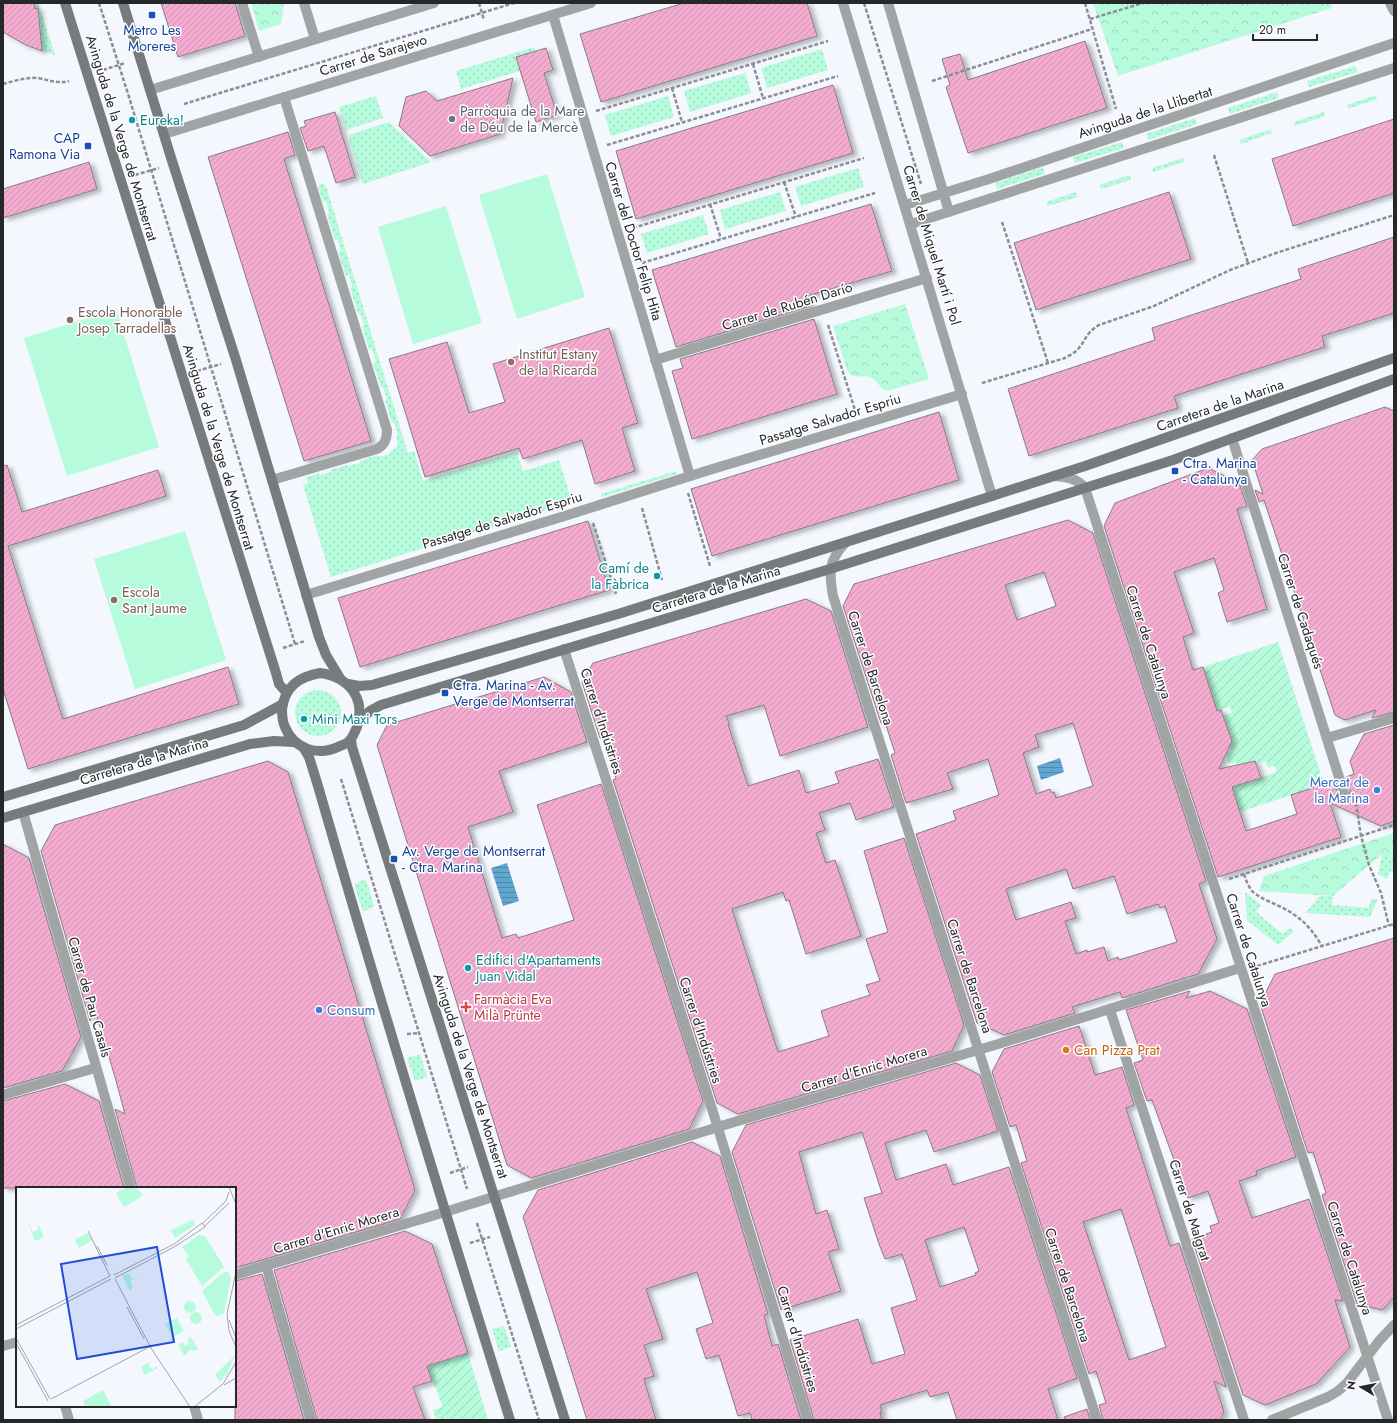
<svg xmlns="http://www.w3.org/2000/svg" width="1397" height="1423" viewBox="0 0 1397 1423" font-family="Jost,sans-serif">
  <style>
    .grass { fill: url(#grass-dots) }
    .park { fill: url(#park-crowns) }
    .garden { fill: url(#garden-furrows); fill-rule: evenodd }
    .pitch { fill: #b6fbdb }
    .water { fill: url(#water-rules) }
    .building { fill: url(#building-hatch); stroke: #857e82; fill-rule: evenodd; filter: url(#shadow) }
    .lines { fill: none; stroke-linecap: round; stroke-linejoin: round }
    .path { stroke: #8c8e93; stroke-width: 2.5; stroke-dasharray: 4 2; stroke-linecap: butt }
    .street { stroke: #a0a4a4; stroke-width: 10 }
    .secondary { stroke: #767c7d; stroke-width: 10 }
    .transit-dot { fill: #1a4fb4; stroke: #fff; stroke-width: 1.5 }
    .worship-dot { fill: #6b7280; stroke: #fff; stroke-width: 1.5 }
    .culture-dot { fill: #0f9aa8; stroke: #fff; stroke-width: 1.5 }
    .education-dot { fill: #8d6e63; stroke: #fff; stroke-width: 1.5 }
    .shop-dot { fill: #3f7fe0; stroke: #fff; stroke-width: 1.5 }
    .health-dot { fill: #e0444e; stroke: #fff; stroke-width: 1.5 }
    .food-dot { fill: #e8710a; stroke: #fff; stroke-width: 1.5 }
    .labels { text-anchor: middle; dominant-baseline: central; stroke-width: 3; stroke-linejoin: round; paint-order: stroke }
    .transit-label { font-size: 14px; fill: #164399; stroke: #fff; text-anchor: start }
    .street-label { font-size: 14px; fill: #252729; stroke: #fff }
    .worship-label { font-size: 14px; fill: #5b616d; stroke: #fff; text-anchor: start }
    .culture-label { font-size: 14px; fill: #0d838f; stroke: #fff; text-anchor: start }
    .education-label { font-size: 14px; fill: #785e54; stroke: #fff; text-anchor: start }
    .shop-label { font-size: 14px; fill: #366cbe; stroke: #fff; text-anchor: end }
    .health-label { font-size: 14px; fill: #be3a42; stroke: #fff; text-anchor: start }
    .food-label { font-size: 14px; fill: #c56008; stroke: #fff; text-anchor: start }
    .inset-road { fill: none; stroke: #a1a4a9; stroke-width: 1 }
    .view { fill: #1d4ed8; fill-opacity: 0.15; stroke: #1d4ed8; stroke-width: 2 }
    .inset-edge { fill: none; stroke: #252729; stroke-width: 2 }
  </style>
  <defs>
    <pattern id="grass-dots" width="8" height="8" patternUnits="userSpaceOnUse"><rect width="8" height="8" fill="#b6fbdb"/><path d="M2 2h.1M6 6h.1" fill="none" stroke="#9cd7bc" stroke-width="1.8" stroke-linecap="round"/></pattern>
    <pattern id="park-crowns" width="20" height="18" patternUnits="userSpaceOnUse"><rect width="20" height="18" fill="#b6fbdb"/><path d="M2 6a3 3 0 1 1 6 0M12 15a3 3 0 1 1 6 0" fill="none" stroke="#9cd7bc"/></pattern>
    <pattern id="garden-furrows" width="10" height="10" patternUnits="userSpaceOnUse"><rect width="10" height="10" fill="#b6fbdb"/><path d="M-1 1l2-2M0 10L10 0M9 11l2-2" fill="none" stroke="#9cd7bc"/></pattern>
    <pattern id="water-rules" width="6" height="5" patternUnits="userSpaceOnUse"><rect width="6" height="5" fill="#61a6d1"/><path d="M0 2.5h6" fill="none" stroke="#5087aa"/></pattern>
    <pattern id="building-hatch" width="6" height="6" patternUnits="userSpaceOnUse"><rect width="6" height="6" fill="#f3accf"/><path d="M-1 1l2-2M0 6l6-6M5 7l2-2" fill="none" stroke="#d094b2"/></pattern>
    <filter id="shadow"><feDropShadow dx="4.5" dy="2.5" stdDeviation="2" flood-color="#0004"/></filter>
  </defs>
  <rect width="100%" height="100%" fill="#f4f7fe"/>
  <g class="grass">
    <polygon points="34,3 38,3 55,55 42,51 38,9 35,9"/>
    <polygon points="534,47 536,51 516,57 520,71 461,89 456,71"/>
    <polygon points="822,49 828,70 767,88 761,68"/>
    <polygon points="1355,66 1358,72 1309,87 1307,81"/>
    <polygon points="745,73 751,93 690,112 684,91"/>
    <polygon points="1277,92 1279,98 1230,114 1228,108"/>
    <polygon points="1376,95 1377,99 1348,109 1347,105"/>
    <polygon points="376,96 383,118 346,130 339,107"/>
    <polygon points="668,96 674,117 611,136 605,115"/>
    <polygon points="1324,112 1325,116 1295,126 1294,122"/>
    <polygon points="1195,118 1197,124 1148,140 1146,134"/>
    <polygon points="389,122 431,162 363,184 349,138 351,134"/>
    <polygon points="1271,129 1272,133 1241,144 1239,140"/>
    <polygon points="1122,142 1124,148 1075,163 1073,157"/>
    <polygon points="1183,158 1184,162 1153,172 1152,168"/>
    <polygon points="1043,167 1045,174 997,189 995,183"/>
    <polygon points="858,168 864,187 801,206 795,187"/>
    <polygon points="1130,175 1131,180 1101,189 1099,185"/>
    <polygon points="322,183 326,186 408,453 414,451 423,481 517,452 523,471 559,460 572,502 331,577 303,485 308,483 306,477 319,473 320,475 331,472 330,470 347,465 348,466 360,463 360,461 377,455 378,457 390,454 390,451 395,449 398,445 396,435 398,434 394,423 392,423 385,400 387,399 383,387 381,387 373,363 376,362 372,349 369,350 362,326 364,325 360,313 358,313 350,288 352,287 349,275 346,276 338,252 341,251 338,240 335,240 327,214 329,213 326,201 323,202 318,188 320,185"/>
    <polygon points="780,192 786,211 725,229 720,210"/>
    <polygon points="1076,192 1078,197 1048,206 1046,202"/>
    <polygon points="703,215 709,234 647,253 641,234"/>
    <polygon points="676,471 677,474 602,497 601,494"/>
    <circle cx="318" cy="713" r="23"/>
    <polygon points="1382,854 1394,861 1394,873 1391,871 1387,879 1378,874"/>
    <polygon points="366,879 374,907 363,911 354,884"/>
    <polygon points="1245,892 1261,905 1256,912 1283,934 1289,928 1294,931 1278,945 1247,920"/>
    <polygon points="1320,896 1333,896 1332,905 1369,908 1371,899 1378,899 1370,917 1305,913"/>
    <polygon points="420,1054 427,1077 415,1081 407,1058"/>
    <polygon points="504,1326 511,1347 499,1351 492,1329"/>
  </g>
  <g class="park">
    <polygon points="251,3 284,3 281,24 259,31"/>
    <polygon points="1093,3 1331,3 1332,8 1118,76"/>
    <path d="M905,304L929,379L887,391C880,389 877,380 870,377C861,374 852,381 847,370L833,326Z"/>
    <polygon points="1394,833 1394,861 1382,854 1333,896 1259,891 1264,876"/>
  </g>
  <g class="garden">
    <path d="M1278,642L1324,784L1240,812L1230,780L1238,785L1277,772L1275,766L1268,768L1266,761L1256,764L1255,761L1241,764L1229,763L1226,753L1231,751L1229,744L1190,709L1212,696L1203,667ZM1230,707L1232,713L1219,717L1217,711Z"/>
    <path d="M468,1353L488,1420H436L433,1410L442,1407C439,1393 431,1380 427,1366Z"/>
  </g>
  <g class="pitch">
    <polygon points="547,174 585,297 517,319 479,195"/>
    <polygon points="446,206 482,323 413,344 378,227"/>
    <polygon points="116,309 159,447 67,476 24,338"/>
    <polygon points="185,531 226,660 135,689 94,559"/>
  </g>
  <g class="water">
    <polygon points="1060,758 1064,772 1041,780 1037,766"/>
    <polygon points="507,863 519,901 503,906 491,868"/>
  </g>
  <g class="building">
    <polygon points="3,3 34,3 35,9 38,8 42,51 26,45 3,32"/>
    <polygon points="161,3 235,3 245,36 178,57"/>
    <polygon points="684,3 807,3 817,36 601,102 580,34"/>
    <polygon points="1085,41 1107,108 968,153 946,87 950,85 942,59 960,54 968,80"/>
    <polygon points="546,48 553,70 544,73 557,115 536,122 516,57"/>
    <polygon points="513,78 500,134 430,156 399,126 406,97 426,91 437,101"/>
    <polygon points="833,85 853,153 636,219 616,151"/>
    <polygon points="335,112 355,177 336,183 324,146 308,151 300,128 306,126 304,121"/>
    <polygon points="1394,119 1394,193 1293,226 1272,159"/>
    <polygon points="288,132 295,155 284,159 371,441 304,461 208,157"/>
    <polygon points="89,162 97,189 3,218 3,189"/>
    <polygon points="1169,192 1191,259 1036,310 1014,243"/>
    <polygon points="871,204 892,271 807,296 810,306 676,347 652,270"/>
    <polygon points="1394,237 1394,313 1322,336 1325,347 1174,396 1178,408 1029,456 1008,389 1155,340 1152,328 1301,279 1298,269"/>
    <polygon points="814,319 837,394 692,439 672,371 683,368 680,359"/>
    <polygon points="609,328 638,423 622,428 635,471 595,484 582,440 523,459 519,448 425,477 389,359 447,342 469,413 505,402 493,364"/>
    <polygon points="1385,407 1394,411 1394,712 1372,718 1376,710 1345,720 1335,715 1264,500 1259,502 1255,490 1263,494 1252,460 1262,449"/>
    <polygon points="939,412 959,480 712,556 691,489"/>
    <polygon points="7,465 22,512 158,470 166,496 8,546 63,719 228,667 239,704 28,769 3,689 3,466"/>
    <polygon points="1208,468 1239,483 1247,506 1237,509 1267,609 1227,622 1218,593 1224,590 1214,558 1174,572 1194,633 1183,637 1193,670 1203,667 1217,711 1221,710 1232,741 1219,769 1255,761 1261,778 1232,787 1246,831 1297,814 1291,795 1333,781 1339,797 1343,799 1348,798 1350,791 1346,777 1354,774 1350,761 1364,734 1394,725 1394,821 1381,826 1330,803 1341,837 1218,877 1104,526 1115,503"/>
    <path d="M1068,520L1093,533L1206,881L1199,884L1217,939L1198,974L1122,998L1120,992L1072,1007L1075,1013L1004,1035L977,1023L916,834L956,820L953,811L999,795L988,759L947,773L953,789L906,803L891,755L895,753L885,722L881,723L843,606L854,584ZM1044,572L1056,606L1017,620L1005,585ZM1073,723L1093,786L1056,798L1054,792L1052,793L1050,789L1036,794L1023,753L1039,747L1035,735ZM1066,869L1073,889L1114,876L1127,914L1158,904L1160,908L1165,906L1177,942L1119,960L1118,957L1108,961L1104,947L1087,952V950L1076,954L1065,921L1076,918L1071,902L1016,920L1006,889Z"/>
    <polygon points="588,521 609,590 360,667 338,598"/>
    <polygon points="806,599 831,611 868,727 780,756 764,705 726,716 729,723 728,724 748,786 799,770 806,793 839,783 835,772 878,759 894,807 856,820 850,803 819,813 825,830 816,833 826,863 835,860 861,936 806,954 789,900 786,901 783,892 732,909 778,1052 829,1036 821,1011 870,995 866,985 880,981 866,939 888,932 864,851 904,838 964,1025 952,1051 738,1114 717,1103 613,780 616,779 611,762 603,737 600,738 582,682 593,663"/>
    <polygon points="544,677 571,692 587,742 499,771 513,812 468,827 502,938 516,934 518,938 574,920 537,805 601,784 703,1101 689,1129 531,1178 507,1165 377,745 387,725"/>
    <polygon points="268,761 288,772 415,1190 400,1219 235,1268 235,1188 137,1188 115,1109 125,1114 115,1077 95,1010 90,1021 41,851 55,825"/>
    <polygon points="3,844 29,858 81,1037 62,1071 3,1088"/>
    <polygon points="1394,938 1394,1297 1382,1310 1357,1304 1322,1195 1326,1193 1313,1152 1308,1153 1260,1004 1275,974"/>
    <polygon points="1190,991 1186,998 1210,991 1247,1009 1296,1157 1256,1171 1257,1175 1239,1181 1252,1218 1309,1199 1343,1301 1335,1300 1350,1347 1316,1384 1265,1405 1243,1395 1192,1239 1212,1232 1210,1226 1219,1223 1208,1191 1188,1198 1152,1100 1147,1101 1134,1063 1143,1060 1126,1010"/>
    <path d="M1079,1026L1095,1075L1122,1067L1134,1105L1126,1108L1170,1246L1179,1243L1226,1387L1214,1381L1224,1412L1220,1420H1103L1099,1405L1106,1403L1096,1371L1089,1374L1021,1163L1027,1161L1016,1125L1010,1127L992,1072L1004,1049ZM1121,1209L1166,1347L1129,1360L1083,1222Z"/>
    <path d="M956,1063L980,1075L998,1131L934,1152L926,1130L885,1143L896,1180L946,1164L953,1185L1009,1167L1077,1378L1048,1389L1058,1420H957L948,1392L930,1397L927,1390L880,1405L882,1413H880L882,1420H814L790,1340L858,1319L872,1364L905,1354L891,1308L917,1300L911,1281L902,1254L885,1259L879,1244L864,1198L882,1193L862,1132L799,1152L816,1214L827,1210L839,1249L828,1252L841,1291L781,1310L732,1152L746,1125ZM964,1227L979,1271L975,1273L976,1275L940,1287L925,1240Z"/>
    <polygon points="65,1084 99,1101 124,1188 3,1188 3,1101"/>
    <polygon points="692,1142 720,1156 768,1314 764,1315 772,1346 778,1344 801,1420 752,1420 750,1413 738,1416 719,1355 706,1359 696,1329 713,1323 697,1272 646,1289 663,1339 644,1345 654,1376 644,1379 656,1420 587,1420 523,1217 538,1190"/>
    <polygon points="405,1231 432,1244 468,1353 427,1366 432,1381 413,1387 425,1420 317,1420 274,1270"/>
    <polygon points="262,1274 304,1420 235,1420 235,1281"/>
    <polygon points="1087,1409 1090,1420 1065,1420 1064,1417"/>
  </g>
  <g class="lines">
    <g class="path">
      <polyline points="99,3 129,97 295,644"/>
      <polyline points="479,3 484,20"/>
      <polyline points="864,3 921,184"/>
      <polyline points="1085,3 1116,109"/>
      <polyline points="1090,19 1143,3"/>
      <polyline points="753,64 763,98"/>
      <polyline points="103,70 125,63"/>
      <polyline points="932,81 1092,29"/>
      <path d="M3,84C14,81 26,77 38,78C49,80 56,84 69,81"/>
      <polyline points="672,88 682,122"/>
      <polyline points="184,104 514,3"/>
      <polyline points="596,111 828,41"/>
      <polyline points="607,145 838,76"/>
      <polyline points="1214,155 1248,263"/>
      <polyline points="135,175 159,168"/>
      <polyline points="784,182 796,217"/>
      <polyline points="710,204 721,239"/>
      <polyline points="1002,222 1048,363"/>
      <polyline points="633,228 864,158"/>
      <polyline points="642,263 875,193"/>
      <polyline points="828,325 855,410"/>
      <polyline points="197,371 221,364"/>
      <path d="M982,383L1065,358C1068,356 1073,354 1076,351C1086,342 1084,334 1099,325L1154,306L1230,270L1276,253L1394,215"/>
      <polyline points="688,493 710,566"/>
      <polyline points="642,508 662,580"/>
      <polyline points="593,523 616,594"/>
      <polyline points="283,648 305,641"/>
      <polyline points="341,779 467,1189"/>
      <polyline points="1356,803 1361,836 1369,865 1381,893 1389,926"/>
      <path d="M1244,874C1246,880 1248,886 1252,891C1259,899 1283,906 1293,914C1306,922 1314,933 1322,946"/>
      <polyline points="1229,879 1394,825"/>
      <polyline points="1257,966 1394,924"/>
      <polyline points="407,1034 419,1033"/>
      <polyline points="450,1173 468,1167"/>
      <polyline points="477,1223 539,1420"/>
      <polyline points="470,1243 490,1237"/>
    </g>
    <g class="street">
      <polyline points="242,3 259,57"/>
      <polyline points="304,3 315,39"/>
      <polyline points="843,3 992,496"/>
      <polyline points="888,3 949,212"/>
      <polyline points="1390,3 1394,11"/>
      <polyline points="553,15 690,476"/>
      <polyline points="150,90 434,3"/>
      <polyline points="164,134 591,3"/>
      <polyline points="905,205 986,180 1394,43"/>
      <polyline points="911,224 1394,68"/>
      <polyline points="655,360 927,278"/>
      <polyline points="1232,438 1344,793"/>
      <path d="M1054,476C1066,477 1077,478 1085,488L1388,1420"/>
      <path d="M272,480L377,449C385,445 387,439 387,430L284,97"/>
      <path d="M845,543C828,561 829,573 833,596L1097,1420"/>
      <polyline points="306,595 571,514 706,471 962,394"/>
      <polyline points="564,649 713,1112 808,1420"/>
      <polyline points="1327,738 1394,718"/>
      <polyline points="23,812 131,1188"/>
      <polyline points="1110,1010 1244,1420"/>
      <polyline points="3,1095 95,1068"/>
      <polyline points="266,1265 311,1420"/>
      <polyline points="235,1275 445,1212 731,1123 995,1045 1240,968"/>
      <polyline points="3,1346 17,1342"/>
      <polyline points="65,1406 69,1420"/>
      <polyline points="194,1406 198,1420"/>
      <polyline points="1272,1420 1328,1397 1338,1391 1347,1383 1379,1341 1394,1325"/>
    </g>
    <g class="secondary">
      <polyline points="65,3 276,673 279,684 286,692"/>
      <polyline points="123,3 173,164 236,360 319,637 326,655 340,678"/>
      <path d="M320,673C349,677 366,698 357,727C355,731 353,737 350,740C348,743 343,745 340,746C318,757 294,749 285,727C282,721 282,715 282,709C285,686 299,677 320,673Z"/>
      <polyline points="348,684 359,686 372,685 618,614 992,496 1085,466 1394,358"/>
      <polyline points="359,721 370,711 381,705 830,569 1085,488 1173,460 1394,379"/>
      <polyline points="351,740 352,747 565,1420"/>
      <path d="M303,747L309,757L318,786C379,998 444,1209 510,1420"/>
      <polyline points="3,797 244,725 283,704"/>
      <polyline points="3,818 250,744 274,741 294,742"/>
    </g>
  </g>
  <g class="transit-dot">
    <rect x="148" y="11" width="8" height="8" rx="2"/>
    <rect x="84" y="142" width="8" height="8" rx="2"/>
    <rect x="1171" y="467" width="8" height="8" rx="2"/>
    <rect x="441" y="689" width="8" height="8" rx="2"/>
    <rect x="390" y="855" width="8" height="8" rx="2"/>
  </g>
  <circle class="worship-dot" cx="452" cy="119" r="4"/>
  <g class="culture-dot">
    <circle cx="132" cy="120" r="4"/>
    <circle cx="657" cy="576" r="4"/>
    <circle cx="304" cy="719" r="4"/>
    <circle cx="468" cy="968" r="4"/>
  </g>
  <g class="education-dot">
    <circle cx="70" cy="320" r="4"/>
    <circle cx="511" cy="362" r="4"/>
    <circle cx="114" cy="600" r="4"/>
  </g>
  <g class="shop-dot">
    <circle cx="1377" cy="790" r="4"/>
    <circle cx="319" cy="1010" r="4"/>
  </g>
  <path class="health-dot" d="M464 1001h4v4h4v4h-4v4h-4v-4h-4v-4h4z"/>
  <circle class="food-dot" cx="1066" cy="1050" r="4"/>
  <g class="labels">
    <g class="transit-label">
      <text x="152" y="30" text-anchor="middle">Metro Les<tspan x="152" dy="16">Moreres</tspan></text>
      <text x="80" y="138" text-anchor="end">CAP<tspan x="80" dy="16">Ramona Via</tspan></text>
      <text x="1183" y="463">Ctra. Marina<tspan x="1183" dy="16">- Catalunya</tspan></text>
      <text x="453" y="685">Ctra. Marina - Av.<tspan x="453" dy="16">Verge de Montserrat</tspan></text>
      <text x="402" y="851">Av. Verge de Montserrat<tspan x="402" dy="16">- Ctra. Marina</tspan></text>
    </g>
    <g class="street-label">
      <text transform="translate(373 55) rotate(-17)">Carrer de Sarajevo</text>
      <text transform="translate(1145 112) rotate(-18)">Avinguda de la Llibertat</text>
      <text transform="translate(122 138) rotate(73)">Avinguda de la Verge de Montserrat</text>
      <text transform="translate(634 241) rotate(73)">Carrer del Doctor Felip Hita</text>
      <text transform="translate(932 245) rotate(73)">Carrer de Miquel Martí i Pol</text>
      <text transform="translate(787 306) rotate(-17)">Carrer de Rubén Darío</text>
      <text transform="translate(1220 405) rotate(-19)">Carretera de la Marina</text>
      <text transform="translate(830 419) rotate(-17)">Passatge Salvador Espriu</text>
      <text transform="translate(219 447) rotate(73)">Avinguda de la Verge de Montserrat</text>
      <text transform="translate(502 520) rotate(-17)">Passatge de Salvador Espriu</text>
      <text transform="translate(716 589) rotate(-17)">Carretera de la Marina</text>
      <text transform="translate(1301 611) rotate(72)">Carrer de Cadaqués</text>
      <text transform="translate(1149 642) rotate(72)">Carrer de Catalunya</text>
      <text transform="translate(871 668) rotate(72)">Carrer de Barcelona</text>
      <text transform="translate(602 721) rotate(72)">Carrer d'Indústries</text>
      <text transform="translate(144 761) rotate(-17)">Carretera de la Marina</text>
      <text transform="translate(1249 950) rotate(72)">Carrer de Catalunya</text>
      <text transform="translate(970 976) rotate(72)">Carrer de Barcelona</text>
      <text transform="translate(90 997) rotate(74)">Carrer de Pau Casals</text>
      <text transform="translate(701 1030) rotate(72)">Carrer d'Indústries</text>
      <text transform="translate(864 1069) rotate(-17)">Carrer d'Enric Morera</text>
      <text transform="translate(471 1076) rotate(72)">Avinguda de la Verge de Montserrat</text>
      <text transform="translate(1190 1210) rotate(72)">Carrer de Malgrat</text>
      <text transform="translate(336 1230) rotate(-17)">Carrer d'Enric Morera</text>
      <text transform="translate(1350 1258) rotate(72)">Carrer de Catalunya</text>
      <text transform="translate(1068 1285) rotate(72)">Carrer de Barcelona</text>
      <text transform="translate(798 1339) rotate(73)">Carrer d'Indústries</text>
    </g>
    <g class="worship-label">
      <text x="460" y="111">Parròquia de la Mare<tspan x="460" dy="16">de Déu de la Mercè</tspan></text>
    </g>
    <g class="culture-label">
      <text x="140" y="120">Eureka!</text>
      <text x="649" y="568" text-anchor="end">Camí de<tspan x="649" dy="16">la Fàbrica</tspan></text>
      <text x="312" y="719">Mini Maxi Tors</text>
      <text x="476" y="960">Edifici d'Apartaments<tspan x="476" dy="16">Juan Vidal</tspan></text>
    </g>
    <g class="education-label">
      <text x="78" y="312">Escola Honorable<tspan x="78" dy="16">Josep Tarradellas</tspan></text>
      <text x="519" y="354">Institut Estany<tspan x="519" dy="16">de la Ricarda</tspan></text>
      <text x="122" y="592">Escola<tspan x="122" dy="16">Sant Jaume</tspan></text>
    </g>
    <g class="shop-label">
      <text x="1369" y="782">Mercat de<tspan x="1369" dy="16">la Marina</tspan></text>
      <text x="327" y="1010" text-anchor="start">Consum</text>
    </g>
    <g class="health-label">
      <text x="474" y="999">Farmàcia Eva<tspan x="474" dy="16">Milà Prünte</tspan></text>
    </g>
    <g class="food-label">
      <text x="1074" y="1050">Can Pizza Prat</text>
    </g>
  </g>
  <g transform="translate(16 1187)">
    <rect width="220" height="220" fill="#f4f7fe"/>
    <path d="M133,84L114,94L117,100L114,105L106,89L113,86L116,92Z" fill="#b6fbdb"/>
    <path d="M121,1L127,8L117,15L112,7Z" fill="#b6fbdb"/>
    <path d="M111,0L120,1L112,7L117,15L108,20L100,6ZM11,33L17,45L22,43V37L28,50L19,54ZM177,33L179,38L159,51L155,43ZM71,46L76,53L63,61L59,53ZM209,84L213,86L215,92L208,126L202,129L199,128L186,104ZM168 120a6 6 0 1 1 12 0a6 6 0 1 1-12 0ZM174 131a6 6 0 1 1 12 0a6 6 0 1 1-12 0ZM161,131L168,144L157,150L149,137ZM175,150L182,162L177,164L175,162L168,169L162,158L167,155L169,159L173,157L171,153ZM219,168L211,187L204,195L199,188ZM134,175L133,179L137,183L140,179L142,181L129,188L125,180ZM87,203L96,220H70L67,214Z" fill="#b6fbdb"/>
    <path d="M183,48L189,49L208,80L186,99L171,74L170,71L173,69L166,60Z" fill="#b6fbdb"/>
    <path class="inset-road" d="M213,0L220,17M187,36L210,14L213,5M189,39L213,16M72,44L94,89M81,59L91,78M220,85L211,127L213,144L220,160M98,88L158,57L182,39M99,91L158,60L189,40L186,36L182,39M99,92L135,161L174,220M111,120L128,152M213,133L220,151M0,138L94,89M0,142L95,92M0,151L34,212M0,156L32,214M208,198L220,191M35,212L133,160M178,220L207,197L220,175"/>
    <path class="view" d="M141,60L158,155L61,172L45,77Z"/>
    <rect width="220" height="220" class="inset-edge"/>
  </g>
  <rect width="1397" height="1423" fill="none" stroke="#252729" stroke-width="8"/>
  <g transform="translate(1361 1387) rotate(280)" stroke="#ffffff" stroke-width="3" paint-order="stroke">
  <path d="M0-3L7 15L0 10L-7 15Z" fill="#252729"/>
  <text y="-6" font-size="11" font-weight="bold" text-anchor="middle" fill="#252729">N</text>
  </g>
  <path d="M1253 34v6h64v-6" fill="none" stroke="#252729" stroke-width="2"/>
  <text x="1259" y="34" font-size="12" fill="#252729" stroke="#ffffff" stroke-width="3" paint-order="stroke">20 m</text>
</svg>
